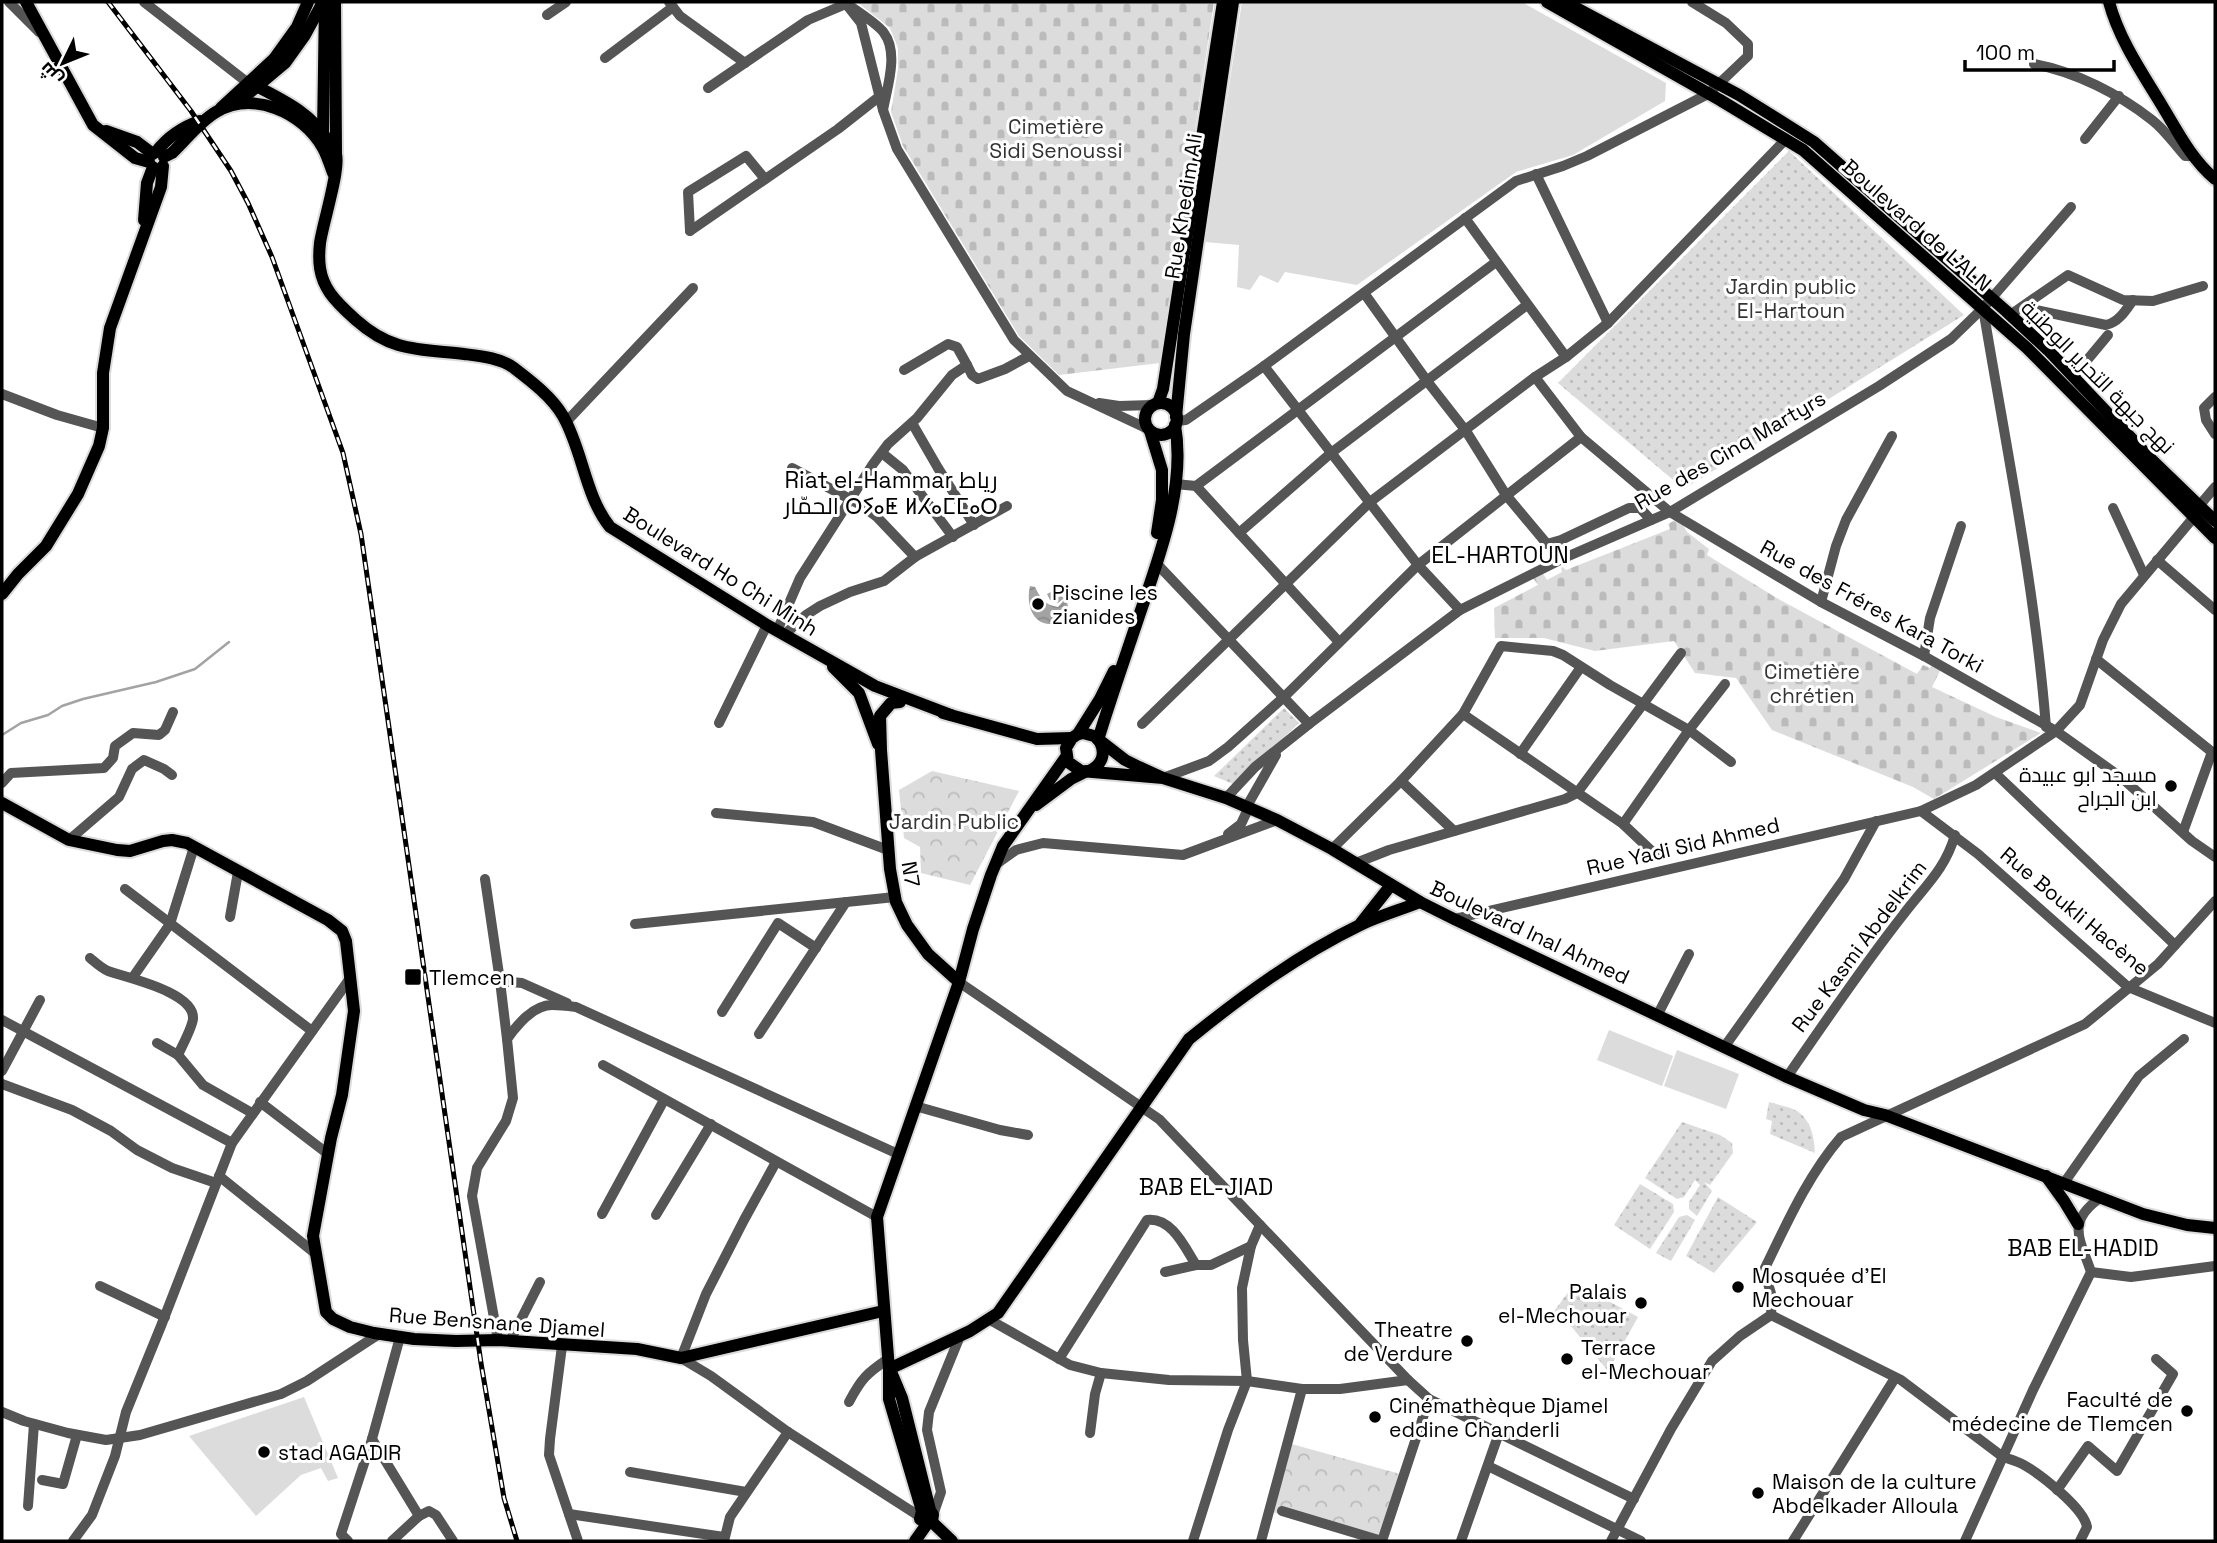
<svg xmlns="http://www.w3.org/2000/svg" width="2217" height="1543" viewBox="0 0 2217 1543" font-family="'Space Grotesk',Cairo,'Noto Sans Tifinagh',sans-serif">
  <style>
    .grass { fill: #dcdcdc }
    .cemetery { fill: url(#cemetery-stones) }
    .park { fill: url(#park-crowns) }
    .garden { fill: url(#garden-dots) }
    .water { fill: url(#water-waves) }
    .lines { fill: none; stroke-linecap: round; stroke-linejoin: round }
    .stream { stroke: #a3a3a3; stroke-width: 2.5 }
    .major-casing { stroke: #dbdbdb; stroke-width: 16 }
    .minor { stroke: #555; stroke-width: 10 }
    .major { stroke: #000; stroke-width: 12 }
    .rail-casing { stroke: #000; stroke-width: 5 }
    .rail { stroke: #fff; stroke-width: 2.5; stroke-dasharray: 8; stroke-linecap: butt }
    .poi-dot { fill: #000; stroke: #fff; stroke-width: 2.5 }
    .labels { text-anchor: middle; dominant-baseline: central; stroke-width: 6; stroke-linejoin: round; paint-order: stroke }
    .park-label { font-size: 21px; fill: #333; stroke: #fff }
    .street-label { font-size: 21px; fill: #000; stroke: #fff }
    .poi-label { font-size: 21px; fill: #000; stroke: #fff; text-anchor: start }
    .neighbourhood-label { font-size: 23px; fill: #000; stroke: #fff }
  </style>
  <defs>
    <pattern id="cemetery-stones" width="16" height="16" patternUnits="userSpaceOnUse" patternTransform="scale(1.75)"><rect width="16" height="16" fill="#dcdcdc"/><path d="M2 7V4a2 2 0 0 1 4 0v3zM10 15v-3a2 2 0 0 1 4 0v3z" fill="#bbb"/></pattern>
    <pattern id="park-crowns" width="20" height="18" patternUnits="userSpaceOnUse" patternTransform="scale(1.75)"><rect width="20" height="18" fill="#dcdcdc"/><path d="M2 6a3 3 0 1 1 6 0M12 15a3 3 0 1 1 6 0" fill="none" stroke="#bbb"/></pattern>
    <pattern id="garden-dots" width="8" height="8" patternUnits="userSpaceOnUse" patternTransform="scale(1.75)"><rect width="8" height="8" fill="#dcdcdc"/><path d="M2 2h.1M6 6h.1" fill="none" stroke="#bbb" stroke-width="1.8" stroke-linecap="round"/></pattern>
    <pattern id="water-waves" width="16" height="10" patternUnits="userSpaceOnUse" patternTransform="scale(1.75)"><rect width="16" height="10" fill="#a3a3a3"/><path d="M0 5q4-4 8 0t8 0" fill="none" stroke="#8b8b8b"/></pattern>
  </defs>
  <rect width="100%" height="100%" fill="#fff"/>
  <g class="grass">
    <polygon points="1242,2 1522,2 1666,83 1665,101 1573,155 1516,172 1357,285 1285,272 1278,283 1260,275 1250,290 1237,287 1239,245 1205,242"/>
    <polygon points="1609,1030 1673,1056 1662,1086 1597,1060"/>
    <polygon points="1677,1050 1739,1074 1726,1109 1664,1086"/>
    <polygon points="304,1397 338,1478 328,1481 321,1468 301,1475 256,1516 189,1436"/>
  </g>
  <g class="cemetery">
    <polygon points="857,2 1214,2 1160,363 1059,375 1019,336 903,146 891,112 898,69 898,48 890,28"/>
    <polygon points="1675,520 1683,525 1687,532 1709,549 1707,555 1775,597 1917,674 1923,665 1930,668 1932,664 1941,669 1932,687 1996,717 2041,733 1934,799 1913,787 1772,730 1736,678 1695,673 1674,641 1595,651 1544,638 1495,638 1494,608 1538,585 1533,578 1542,572 1547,580 1562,572 1561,568 1563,567 1566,570 1670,529 1668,524"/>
  </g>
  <g class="park">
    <polygon points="932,771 1019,791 970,885 921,873 920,847 904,838 899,790"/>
    <polygon points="1288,1443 1400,1474 1381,1541 1370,1541 1269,1511"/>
  </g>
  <g class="garden">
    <polygon points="1789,151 1964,315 1684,489 1558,383"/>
    <polygon points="1284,708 1299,723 1235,785 1214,776"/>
    <path d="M1769,1102C1778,1105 1790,1107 1797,1111C1812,1121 1814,1138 1815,1153L1770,1134L1772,1121L1766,1119Z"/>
    <polygon points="1682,1122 1720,1135 1732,1143 1733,1153 1710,1185 1704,1182 1712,1191 1697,1216 1689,1209 1689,1202 1700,1185 1695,1180 1684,1197 1677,1199 1645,1178"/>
    <polygon points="1640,1184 1673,1204 1674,1212 1650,1249 1614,1225"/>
    <polygon points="1718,1197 1757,1222 1714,1273 1686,1256"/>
    <polygon points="1687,1215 1695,1220 1671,1261 1656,1253 1679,1217"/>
    <polygon points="1575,1283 1638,1317 1608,1371 1561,1314 1556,1318 1552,1314"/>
  </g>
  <path class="water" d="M1030,586L1035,587C1041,599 1045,605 1058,607L1064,600L1063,599L1058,603L1050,600L1047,594L1051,592C1069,596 1074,609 1060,622C1035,631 1025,607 1030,586Z"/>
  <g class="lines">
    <polyline class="stream" points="2,735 21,723 48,715 62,706 83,699 156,682 195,669 229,642"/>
    <defs>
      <g id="major">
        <polyline points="26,2 93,125 135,158 149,162"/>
        <polyline points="335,2 336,153"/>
        <polyline points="1547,2 1720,100 1803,150 2027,348 2215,538"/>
        <polyline points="1565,2 1739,95 1814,142 2006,311 2048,350 2153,461 2215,521"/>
        <path d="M2109,2C2119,39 2141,71 2161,104C2177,130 2191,159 2215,179"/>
        <path d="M258,87C285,101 312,114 328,141C330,144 335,150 336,154C340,171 323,222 320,243C318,261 319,277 330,293C337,303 347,312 356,320C392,352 418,349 464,354C480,356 501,358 514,368C531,381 552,397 563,416C583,451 585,496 610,527L767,625L875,686L951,715"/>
        <polyline points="236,104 285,63 305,35 323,2"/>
        <polyline points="221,108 274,59 297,27 308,2"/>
        <polyline points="106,131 137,142 153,154"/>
        <polyline points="323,132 325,2"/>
        <path d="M156,152C167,138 182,127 200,121"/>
        <path d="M164,157L172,153C186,140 199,122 216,112C253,90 303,112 323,148C327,155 330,165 333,173"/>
        <polyline points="144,220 147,183 153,167"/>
        <polyline points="1158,403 1163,389 1223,2"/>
        <circle cx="1161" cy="419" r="16"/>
        <polyline points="1176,417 1184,334 1233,2"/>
        <polyline points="1150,431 1162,470 1162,500 1157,533"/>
        <polyline points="2,594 18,574 46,546 78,494 99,446 103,428 103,373 110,328 161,187 163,166"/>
        <polyline points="833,667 859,693 878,744"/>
        <polyline points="900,702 891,703 880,716 881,750 890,869 896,902 907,925 928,954 959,982"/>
        <polyline points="943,713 1037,739 1072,738"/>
        <polyline points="1078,734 1100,699 1114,671"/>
        <path d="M1098,740C1111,697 1126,655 1140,613C1160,555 1186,486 1175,425"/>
        <path d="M1089,771C1102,765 1106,754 1100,742"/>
        <polyline points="1163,778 1081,771 1068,762 1066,748 1072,738 1078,734 1083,733 1094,736 1125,760 1139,767 1163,778 1226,798 1277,820 1332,849 1420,902 1454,919 1787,1077 1864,1110 1885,1115 2143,1214 2187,1225 2215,1228"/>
        <polyline points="2,803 69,840 117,850 130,851 163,841 172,840 187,843 328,920 342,931 346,941 354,1011 342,1095 331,1138 313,1236 326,1312 333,1319 350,1327 374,1333 414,1339 456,1341 498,1340 637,1349 681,1358 883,1311"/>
        <polyline points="1036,805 1071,779 1087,771"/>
        <polyline points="1361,923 1391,885"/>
        <polyline points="2046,1176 2064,1201 2078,1224"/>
        <path d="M889,1369L970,1331L998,1313L1189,1039C1242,996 1298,955 1360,925C1379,916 1400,910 1420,902"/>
        <polyline points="892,1374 902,1398 930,1510 933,1515 932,1522 927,1524 915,1541"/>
        <polyline points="932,1522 952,1541"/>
        <polyline points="927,1524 920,1519 922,1511 889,1399 889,1369 877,1217 959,982 973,929 991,875 1003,846 1066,757"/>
      </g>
    </defs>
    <use href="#major" class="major-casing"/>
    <g class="minor">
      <polyline points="9,2 39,32"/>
      <polyline points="144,2 248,83 255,86"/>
      <polyline points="669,2 680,16 745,63"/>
      <path d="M844,2C854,9 878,24 884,33C899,53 887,88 883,110L861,23L846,4"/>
      <polyline points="547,15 566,2"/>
      <polyline points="605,58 673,7"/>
      <path d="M2034,64C2076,72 2119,94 2152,120C2165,130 2175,145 2185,156H2193"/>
      <polyline points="708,88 808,20 846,4"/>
      <polyline points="883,110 897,149 1014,340 1067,391 1148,429"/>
      <polyline points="2085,139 2119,96"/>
      <polyline points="1536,174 1608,323"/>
      <polyline points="1465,218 1566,357"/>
      <polyline points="690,231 838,129 880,96"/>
      <polyline points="690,231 688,192 746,156 765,179"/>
      <polyline points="1364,293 1427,381 1466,431 1506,495 1547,544 1561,540 1629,508 1640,508 1651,520"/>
      <path d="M2022,307L2106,325C2119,322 2126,310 2133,300"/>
      <polyline points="2010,315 2068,275 2123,300 2153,301 2203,286"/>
      <polyline points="1264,366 1418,565 1460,610"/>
      <polyline points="904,370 948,344 957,347 967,365"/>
      <polyline points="1535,377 1581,437 1670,512 1821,602 1924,656 2056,731 2122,778 2192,841 2215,857"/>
      <polyline points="2073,377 2108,335"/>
      <polyline points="2,394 57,415 103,428"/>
      <polyline points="2215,397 2204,408 2206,420 2215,434"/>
      <polyline points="1099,403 1119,406 1152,405"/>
      <polyline points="1176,421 1186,420 1264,366 1516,181 1563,166 1587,156 1708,94 1748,56 1748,44 1726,23 1692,2"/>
      <polyline points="566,422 693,288"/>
      <polyline points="912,423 938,468 974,525"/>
      <polyline points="882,453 903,470 953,537"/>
      <polyline points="792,468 861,505 877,517 915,557"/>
      <polyline points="1175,484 1196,486 1339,642"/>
      <polyline points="1196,486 1496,262"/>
      <polyline points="2113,508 2144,575"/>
      <polyline points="1239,533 1331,453 1527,305"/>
      <polyline points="2157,560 2215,610"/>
      <polyline points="1157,564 1309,724"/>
      <polyline points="1821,602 1836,546 1846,520 1892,436"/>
      <polyline points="777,631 800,578 873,464 888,444 917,418 952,375 967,365 972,375 978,379 1005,369 1029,356"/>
      <polyline points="784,635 806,615 820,606 850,592 884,581 915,557 1007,506"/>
      <polyline points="1924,656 1930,618 1961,526"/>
      <polyline points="2096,659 2212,752 2183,832"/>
      <polyline points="1463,714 1623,824 1658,857"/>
      <polyline points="719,723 767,625"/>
      <polyline points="1142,724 1370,502 1535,377 1566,357 1608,323 1786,139"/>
      <path d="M2046,727C2035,587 2006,447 1983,308L2071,207"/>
      <polyline points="1520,754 1581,667"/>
      <polyline points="1995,773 2175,945"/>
      <polyline points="1163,778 1209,761 1228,747 1284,697 1418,565 1581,437"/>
      <polyline points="1401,781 1454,831"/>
      <polyline points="2,783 11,773 104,768 113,758 115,746 133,733 159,735 165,730 173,712"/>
      <polyline points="1226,798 1255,767 1309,724 1460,610 1564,558 1670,512 1879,386 1951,339 1983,308"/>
      <polyline points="1247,806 1276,755"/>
      <polyline points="1921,811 1978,854 2128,987 2215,1023"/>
      <polyline points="716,813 813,822 888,850"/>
      <polyline points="1623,824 1689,730 1725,684"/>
      <polyline points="1228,834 1241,824 1249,807"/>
      <polyline points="69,840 119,797 132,769 144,760 164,769 172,775"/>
      <polyline points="1332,849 1401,781 1463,714 1501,646 1553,651 1563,655 1610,685 1689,730 1731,762"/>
      <polyline points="1356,863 1389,850 1565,799 1577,793 1681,653"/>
      <polyline points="995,865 1016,850 1043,843 1183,855 1277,820"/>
      <polyline points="485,879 500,981 507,1039"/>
      <polyline points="125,889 312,1031"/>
      <polyline points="230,917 238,872"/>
      <polyline points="1454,919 1921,811 1976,785 2056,731 2080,705 2103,640 2121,604 2194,517 2199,506 2215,487"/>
      <polyline points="635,924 895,897"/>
      <path d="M90,958C96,963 101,968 108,971C127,978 195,992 193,1019C192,1028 182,1046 178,1055"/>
      <polyline points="133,977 170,924 194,847"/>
      <polyline points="500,981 522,983 567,1003"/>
      <polyline points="959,982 1159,1119 1408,1380 1429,1399 1634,1499"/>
      <polyline points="722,1012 778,923 816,948"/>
      <polyline points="1658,1014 1689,954"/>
      <polyline points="2,1020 232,1143"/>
      <polyline points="759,1034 846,902"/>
      <polyline points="157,1043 178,1055 203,1085 252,1113"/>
      <polyline points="1725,1046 1844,879 1876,821"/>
      <polyline points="603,1065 877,1217"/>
      <polyline points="2,1071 40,1000"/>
      <path d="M1787,1077C1825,1022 1862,967 1903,915C1924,887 1945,870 1955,835"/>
      <polyline points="2,1084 72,1110 111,1131 137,1150 172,1168 216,1183"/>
      <polyline points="260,1102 328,1154"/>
      <polyline points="915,1106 1000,1130 1028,1135"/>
      <polyline points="776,1162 744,1220 706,1294 681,1358 711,1376 788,1432 919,1516"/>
      <polyline points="219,1176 316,1254"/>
      <polyline points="2064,1183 2139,1076 2184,1039"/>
      <polyline points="602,1214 664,1100"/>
      <polyline points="656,1215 711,1124"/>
      <polyline points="1165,1272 1196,1265 1211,1265 1251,1246"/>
      <polyline points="2091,1272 2131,1277 2215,1266"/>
      <polyline points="100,1286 165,1317"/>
      <path d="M1771,1315L1901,1380L2003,1457C2009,1459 2017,1461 2024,1465C2040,1474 2084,1508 2087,1527L2080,1541"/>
      <polyline points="990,1320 1070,1365 1101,1373 1169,1380 1247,1381 1302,1389 1340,1389 1408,1380"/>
      <path d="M498,1340L472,1196L477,1168L506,1121L513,1098L507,1039C517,1025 533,1005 552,1005C560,1005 568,1006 576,1007L898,1154"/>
      <polyline points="510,1341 540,1282"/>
      <polyline points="562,1346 550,1439 549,1455 578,1541"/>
      <path d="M1059,1359L1147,1220C1172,1217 1185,1248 1196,1265"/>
      <path d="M849,1402C861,1379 867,1373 888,1359"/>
      <polyline points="2,1412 24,1421 68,1433 106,1440 140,1435 281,1394 307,1381 379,1334"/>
      <polyline points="1090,1433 1095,1394 1101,1373"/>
      <polyline points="372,1439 419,1516 429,1511 436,1515 453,1541"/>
      <polyline points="1488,1466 1641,1541"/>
      <polyline points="630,1472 746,1492"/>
      <polyline points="42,1480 63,1484 77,1435"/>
      <polyline points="2057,1490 2088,1446 2117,1471 2173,1374 2156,1359"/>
      <polyline points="28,1506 34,1424"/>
      <polyline points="1282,1511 1382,1541"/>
      <polyline points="569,1514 724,1537"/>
      <polyline points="933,1515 941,1492 927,1430 929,1412 960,1336"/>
      <polyline points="73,1541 92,1515 115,1456 126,1412 161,1326 232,1143 351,977"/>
      <polyline points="348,1541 341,1534 372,1439 400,1337"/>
      <polyline points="392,1541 419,1516"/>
      <polyline points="724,1541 730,1517 788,1432"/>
      <polyline points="1193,1541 1228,1430 1247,1381 1243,1340 1242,1288 1251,1246 1260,1225"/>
      <polyline points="1261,1541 1302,1389"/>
      <polyline points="1382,1541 1429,1399"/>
      <polyline points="1461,1541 1499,1433"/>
      <path d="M1611,1541L1671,1429L1712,1361L1740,1336L1771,1315L1772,1297L1764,1270C1786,1225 1808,1175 1841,1137L2085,1024L2158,964L2215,901"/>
      <polyline points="1793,1541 1895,1378"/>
      <path d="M1965,1541L2033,1390L2091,1272C2080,1239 2066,1222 2100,1198"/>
    </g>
    <use href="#major" class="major"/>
    <defs>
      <polyline id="rail" points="108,2 191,111 231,171 248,203 272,257 343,453 361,534 481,1363 504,1498 517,1541"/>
    </defs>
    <use href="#rail" class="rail-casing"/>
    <use href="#rail" class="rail"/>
  </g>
  <g class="poi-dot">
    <circle cx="1038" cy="604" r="7"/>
    <circle cx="2171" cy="786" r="7"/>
    <rect x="404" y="968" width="18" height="18" rx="3.5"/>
    <circle cx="1738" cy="1287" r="7"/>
    <circle cx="1641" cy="1303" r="7"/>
    <circle cx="1467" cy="1341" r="7"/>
    <circle cx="1567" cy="1359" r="7"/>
    <circle cx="2187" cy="1411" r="7"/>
    <circle cx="1375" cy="1417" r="7"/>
    <circle cx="264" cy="1452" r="7"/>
    <circle cx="1758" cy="1493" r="7"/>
  </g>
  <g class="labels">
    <g class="park-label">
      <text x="1056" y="126">Cimetière<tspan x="1056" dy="24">Sidi Senoussi</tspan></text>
      <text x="1791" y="286">Jardin public<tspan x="1791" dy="24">El-Hartoun</tspan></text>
      <text x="1812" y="671">Cimetière<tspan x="1812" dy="24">chrétien</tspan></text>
      <text x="954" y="821">Jardin Public</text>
    </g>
    <g class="street-label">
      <text transform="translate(1183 206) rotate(-81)">Rue Khedim Ali</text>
      <text transform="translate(1917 225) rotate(41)">Boulevard de L'ALN</text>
      <text transform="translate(2098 377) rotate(45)">نهج جبهة التحرير الوطنية</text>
      <text transform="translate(1730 450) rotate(-30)">Rue des Cinq Martyrs</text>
      <text transform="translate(721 571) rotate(32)">Boulevard Ho Chi Minh</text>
      <text transform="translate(1872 606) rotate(29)">Rue des Fréres Kara Torki</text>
      <text transform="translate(1683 846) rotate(-13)">Rue Yadi Sid Ahmed</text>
      <text transform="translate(911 874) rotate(81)">N7</text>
      <text transform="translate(2075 911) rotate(40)">Rue Boukli Hacène</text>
      <text transform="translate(1530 932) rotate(25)">Boulevard Inal Ahmed</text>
      <text transform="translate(1859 946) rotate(-53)">Rue Kasmi Abdelkrim</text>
      <text transform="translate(497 1322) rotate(4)">Rue Bensnane Djamel</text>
    </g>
    <g class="poi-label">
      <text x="1052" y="592">Piscine les<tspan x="1052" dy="24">zianides</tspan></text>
      <text x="2157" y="774" text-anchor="end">مسجد ابو عبيدة<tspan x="2157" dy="24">ابن الجراح</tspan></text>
      <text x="429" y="977">Tlemcen</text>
      <text x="1752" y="1275">Mosquée d'El<tspan x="1752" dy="24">Mechouar</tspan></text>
      <text x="1627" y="1291" text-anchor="end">Palais<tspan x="1627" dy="24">el-Mechouar</tspan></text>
      <text x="1453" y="1329" text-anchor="end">Theatre<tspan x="1453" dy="24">de Verdure</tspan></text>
      <text x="1581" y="1347">Terrace<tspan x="1581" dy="24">el-Mechouar</tspan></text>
      <text x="2173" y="1399" text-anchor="end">Faculté de<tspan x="2173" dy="24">médecine de Tlemcen</tspan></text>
      <text x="1389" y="1405">Cinémathèque Djamel<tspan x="1389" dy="24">eddine Chanderli</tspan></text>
      <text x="278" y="1452">stad AGADIR</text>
      <text x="1772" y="1481">Maison de la culture<tspan x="1772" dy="24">Abdelkader Alloula</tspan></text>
    </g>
    <g class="neighbourhood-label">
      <text x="891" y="480">Riat el-Hammar رياط<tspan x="891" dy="26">الحمّار ⵔⵢⴰⵟ ⵍⵃⴰⵎⵎⴰⵔ</tspan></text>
      <text x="1500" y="555">EL-HARTOUN</text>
      <text x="1206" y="1187">BAB EL-JIAD</text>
      <text x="2083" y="1248">BAB EL-HADID</text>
    </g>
  </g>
  <rect width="2217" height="1543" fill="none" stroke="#000000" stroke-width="7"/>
  <g transform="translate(63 63) rotate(227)" stroke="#ffffff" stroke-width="5" paint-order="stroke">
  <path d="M0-5L12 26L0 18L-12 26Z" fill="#000000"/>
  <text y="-10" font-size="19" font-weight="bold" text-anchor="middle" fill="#000000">ش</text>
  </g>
  <path d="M1965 60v10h149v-10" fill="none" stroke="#000000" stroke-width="3.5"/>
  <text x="1976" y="60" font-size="21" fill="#000000" stroke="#ffffff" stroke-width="5" paint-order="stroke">100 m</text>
</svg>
